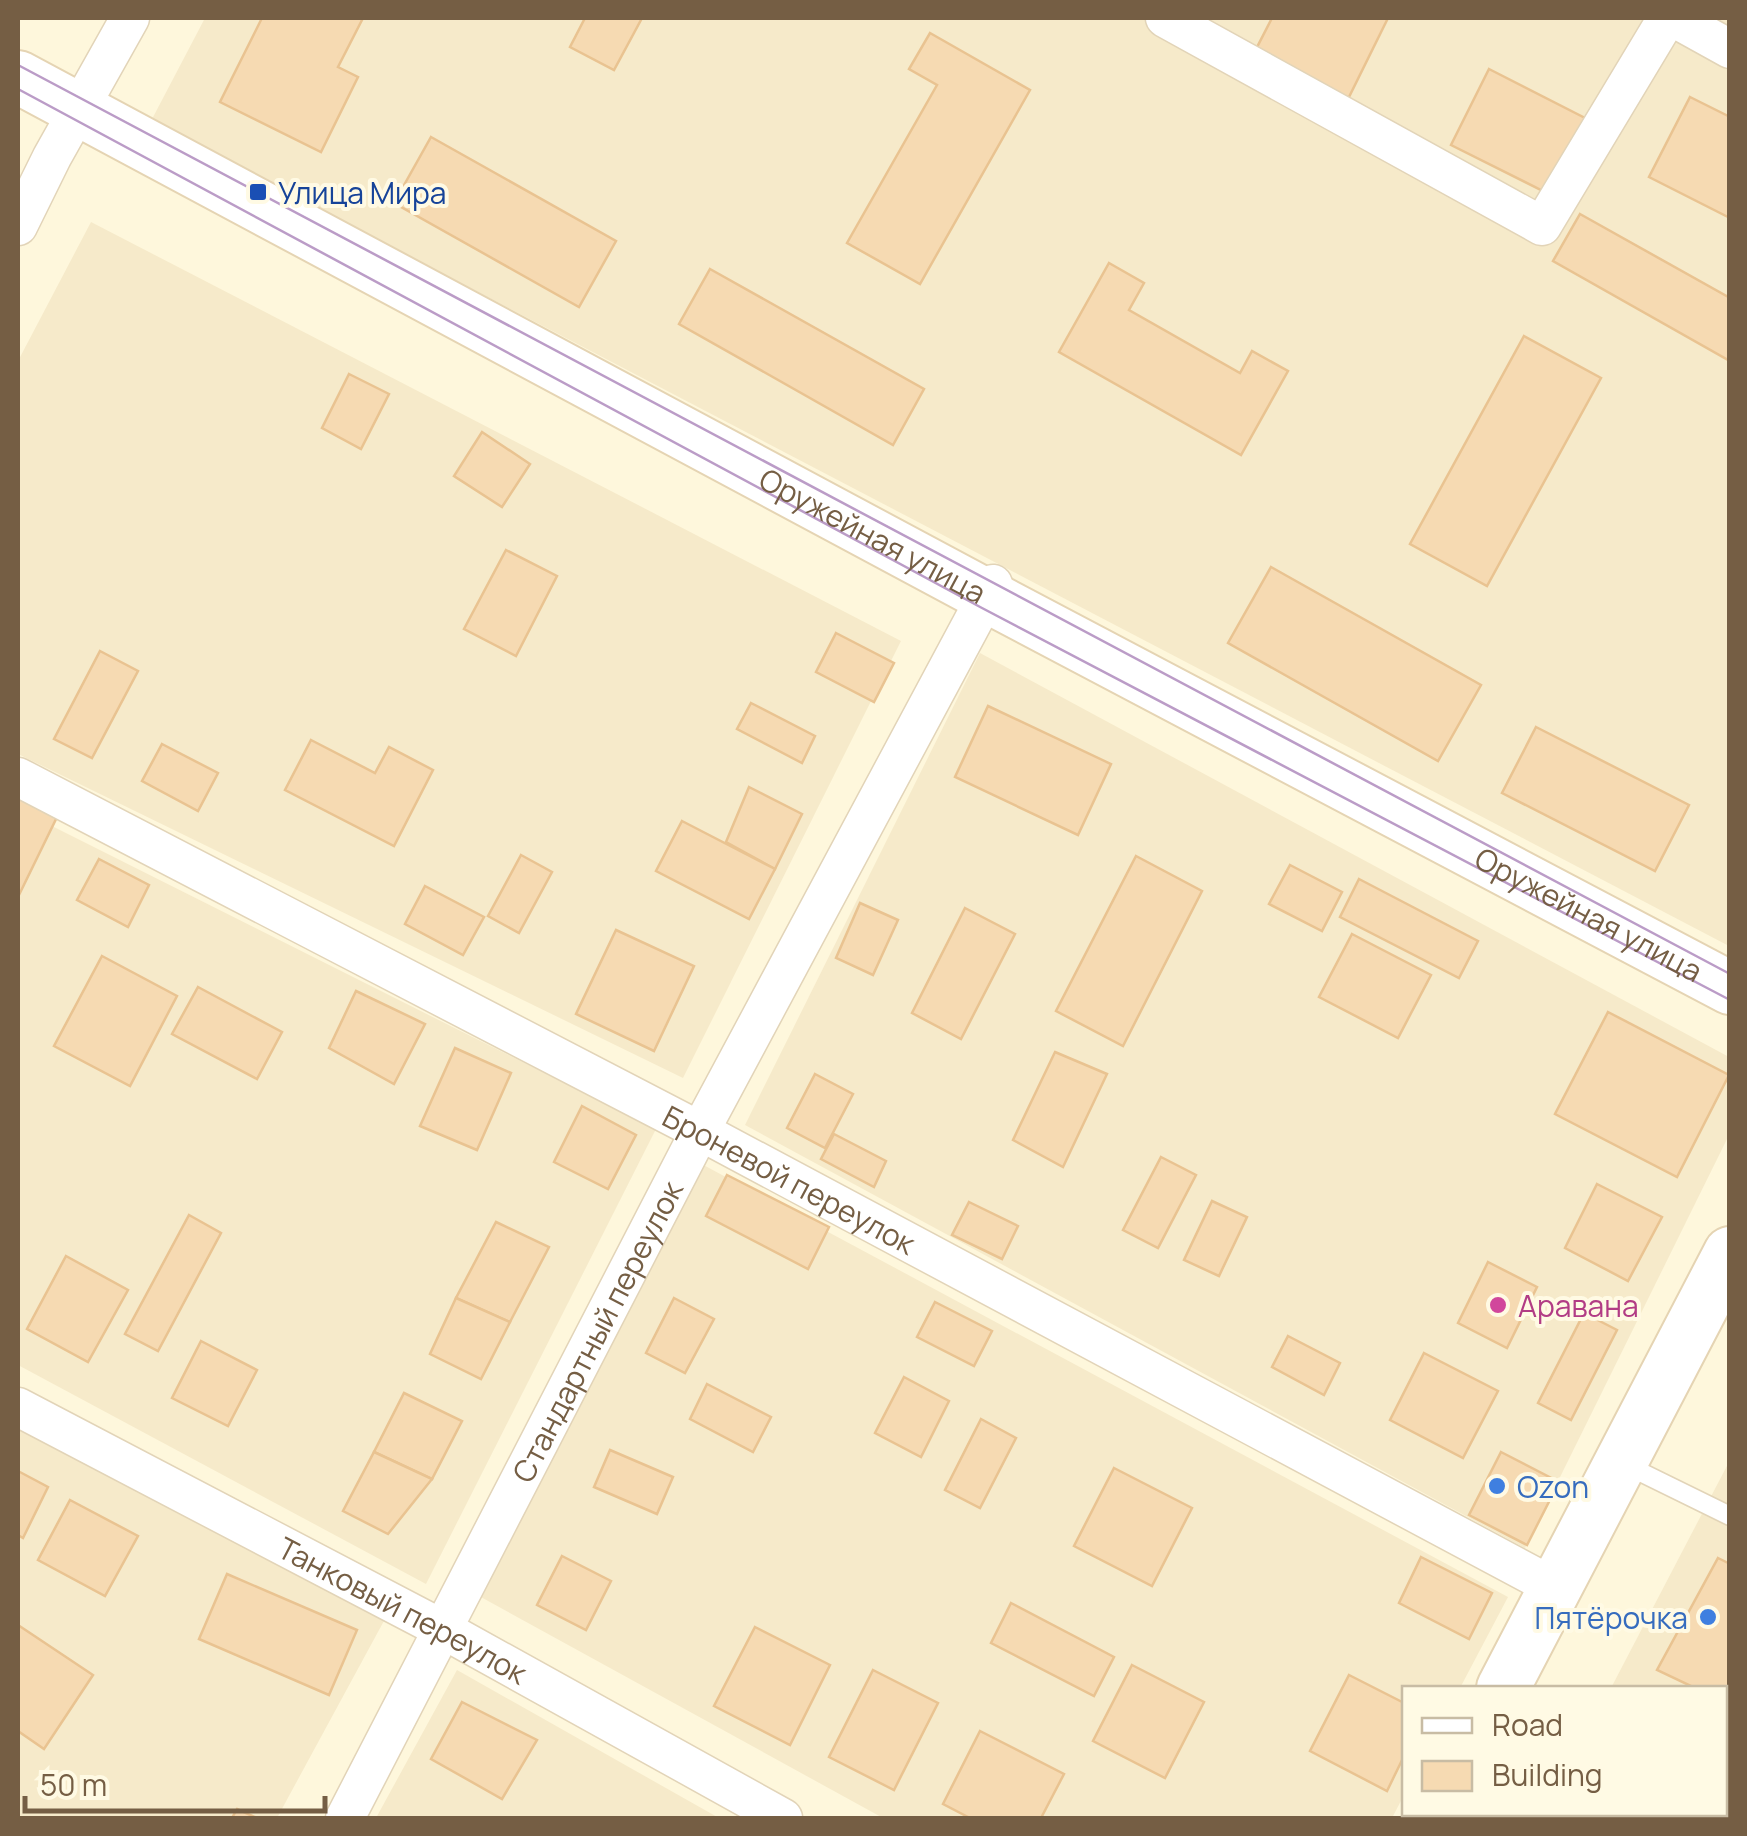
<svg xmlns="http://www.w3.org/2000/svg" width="1747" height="1836" viewBox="0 0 1747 1836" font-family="Manrope,sans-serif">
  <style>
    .residential { fill: #f6eaca }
    .building { fill: #f6dab2; stroke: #e9c391; stroke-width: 2.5 }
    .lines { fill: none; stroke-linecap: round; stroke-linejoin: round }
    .lane-casing { stroke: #e2d4b8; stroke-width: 21 }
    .street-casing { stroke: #e2d4b8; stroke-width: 41 }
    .secondary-casing { stroke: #e5d4b3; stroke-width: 56 }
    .lane { stroke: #fff; stroke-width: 18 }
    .street { stroke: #fff; stroke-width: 38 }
    .secondary { stroke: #fff; stroke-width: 52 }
    .tram { stroke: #bb9cc7; stroke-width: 2.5 }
    .transit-dot { fill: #1a4fb4; stroke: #fffae4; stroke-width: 4 }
    .hotel-dot { fill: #d1479c; stroke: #fffae4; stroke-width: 4 }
    .shop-dot { fill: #3f7fe0; stroke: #fffae4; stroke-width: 4 }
    .labels { text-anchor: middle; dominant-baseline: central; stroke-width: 8; stroke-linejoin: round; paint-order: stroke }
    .transit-label { font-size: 30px; fill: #164399; stroke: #fffae4; text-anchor: start }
    .street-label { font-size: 30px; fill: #755e44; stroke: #fffae4 }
    .hotel-label { font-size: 30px; fill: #b23c85; stroke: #fffae4; text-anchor: start }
    .shop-label { font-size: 30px; fill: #366cbe; stroke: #fffae4; text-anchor: start }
  </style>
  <rect width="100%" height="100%" fill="#fef7dc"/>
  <g class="residential">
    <polygon points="205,18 1729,18 1729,946 151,121"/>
    <polygon points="91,222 901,641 683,1078 18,754 18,361"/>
    <polygon points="980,653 1729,1057 1729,1135 1525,1548 745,1125"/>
    <polygon points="18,809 656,1129 426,1584 18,1365"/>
    <polygon points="696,1161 1508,1597 1460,1688 1404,1688 1404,1795 1392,1818 883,1818 479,1596"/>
    <polygon points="18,1423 385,1619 277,1818 18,1818"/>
    <polygon points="1729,1462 1729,1818 1542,1818 1545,1814 1724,1814 1724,1688 1611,1688"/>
    <polygon points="457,1670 719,1818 376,1818"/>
  </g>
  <g class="building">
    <polygon points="262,18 363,18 338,67 358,77 321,152 220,102"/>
    <polygon points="585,18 642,18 614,70 570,47"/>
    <polygon points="1272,18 1388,18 1347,101 1253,55"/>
    <polygon points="930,33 1030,90 920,284 847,243 937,85 909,69"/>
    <polygon points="1489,69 1587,119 1549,194 1451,145"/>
    <polygon points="1690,97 1730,117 1730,218 1649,177"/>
    <polygon points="431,137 616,241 579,307 394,203"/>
    <polygon points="1580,214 1730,298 1730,361 1553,261"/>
    <polygon points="1109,263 1144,283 1129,310 1240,373 1252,351 1288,371 1241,455 1059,352"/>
    <polygon points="710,269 924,389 893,445 679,324"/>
    <polygon points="1524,336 1601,378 1487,586 1410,544"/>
    <polygon points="349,374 389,394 361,449 322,428"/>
    <polygon points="482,432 530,464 502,507 454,476"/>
    <polygon points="506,550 557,576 516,656 464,629"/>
    <polygon points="1271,567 1481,685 1438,761 1228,643"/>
    <polygon points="836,633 894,663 874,702 816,672"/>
    <polygon points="100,651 138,671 92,758 54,739"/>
    <polygon points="751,703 815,736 802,763 737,729"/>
    <polygon points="988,706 1111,764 1078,835 955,777"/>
    <polygon points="1536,727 1689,805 1655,871 1502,793"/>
    <polygon points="311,740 375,773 389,747 433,770 394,846 285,790"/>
    <polygon points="162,744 218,773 198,811 142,781"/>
    <polygon points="749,787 802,814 775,869 726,842"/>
    <polygon points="18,798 57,817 18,897"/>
    <polygon points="682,821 775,869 749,919 656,871"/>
    <polygon points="521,855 552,872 519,933 488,916"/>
    <polygon points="1136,856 1202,891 1123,1046 1056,1011"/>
    <polygon points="99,859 149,885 128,927 77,900"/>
    <polygon points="1290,865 1342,892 1322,931 1269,904"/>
    <polygon points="1359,879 1478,941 1459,978 1340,917"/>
    <polygon points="425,886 484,917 463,955 405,924"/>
    <polygon points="860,903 898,920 873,975 836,958"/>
    <polygon points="965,908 1015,934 961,1039 912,1013"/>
    <polygon points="616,930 694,966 654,1051 576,1014"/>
    <polygon points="1352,934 1431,975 1398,1038 1319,997"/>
    <polygon points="102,956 177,996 130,1086 54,1046"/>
    <polygon points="198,987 282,1032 257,1079 172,1034"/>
    <polygon points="356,991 425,1024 394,1084 329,1048"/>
    <polygon points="1608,1012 1729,1075 1677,1177 1555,1114"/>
    <polygon points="455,1048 511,1073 477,1150 420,1126"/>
    <polygon points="1055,1052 1107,1074 1063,1167 1013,1140"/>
    <polygon points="815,1074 853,1094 825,1148 787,1128"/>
    <polygon points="582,1106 636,1135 608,1189 554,1162"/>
    <polygon points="834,1134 886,1161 874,1187 821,1159"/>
    <polygon points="1161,1157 1196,1175 1158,1248 1123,1230"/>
    <polygon points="727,1175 829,1227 808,1269 706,1216"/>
    <polygon points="1597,1184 1662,1217 1628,1281 1565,1248"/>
    <polygon points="1212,1201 1247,1217 1219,1276 1184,1260"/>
    <polygon points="969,1202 1018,1226 1002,1259 952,1235"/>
    <polygon points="189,1215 221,1233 158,1351 125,1334"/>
    <polygon points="496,1222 549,1247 510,1322 456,1298"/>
    <polygon points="66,1256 128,1290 88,1362 27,1329"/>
    <polygon points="1488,1262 1537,1287 1507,1348 1458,1323"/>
    <polygon points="456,1298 510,1322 481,1379 430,1354"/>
    <polygon points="674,1298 714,1319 685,1373 646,1353"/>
    <polygon points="935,1302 992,1331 974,1366 917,1337"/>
    <polygon points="1584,1313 1617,1330 1571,1420 1538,1403"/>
    <polygon points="1288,1336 1340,1363 1324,1395 1272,1367"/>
    <polygon points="201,1341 257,1370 228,1426 172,1398"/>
    <polygon points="1424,1353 1498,1391 1463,1458 1390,1420"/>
    <polygon points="904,1377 949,1401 921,1457 875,1433"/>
    <polygon points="707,1384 771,1417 753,1452 690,1419"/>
    <polygon points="404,1393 462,1421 432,1479 374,1452"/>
    <polygon points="981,1419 1016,1438 980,1508 945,1490"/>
    <polygon points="610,1450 673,1477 657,1514 594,1487"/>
    <polygon points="374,1452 432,1479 388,1534 343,1511"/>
    <polygon points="1501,1452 1559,1482 1527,1545 1469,1515"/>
    <polygon points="1114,1468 1192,1508 1152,1586 1074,1546"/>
    <polygon points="18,1471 48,1487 23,1538 18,1535"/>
    <polygon points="70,1500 138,1536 105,1596 38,1560"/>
    <polygon points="562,1556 611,1581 586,1630 537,1605"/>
    <polygon points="1421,1557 1492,1593 1469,1639 1399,1603"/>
    <polygon points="1718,1558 1730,1564 1730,1705 1724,1703 1724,1688 1695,1688 1657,1670"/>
    <polygon points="227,1574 357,1630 329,1695 199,1639"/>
    <polygon points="1011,1603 1114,1657 1094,1696 991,1643"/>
    <polygon points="18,1625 93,1675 44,1749 18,1731"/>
    <polygon points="755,1627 830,1665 790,1745 714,1706"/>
    <polygon points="1132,1665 1204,1702 1165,1778 1093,1741"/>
    <polygon points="873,1670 938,1703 894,1790 829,1757"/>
    <polygon points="1349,1675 1404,1703 1404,1756 1387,1791 1310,1751"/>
    <polygon points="462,1702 537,1740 502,1799 431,1759"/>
    <polygon points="980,1731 1064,1774 1041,1818 970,1818 943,1804"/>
    <polygon points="237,1809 257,1818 232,1818"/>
    <polygon points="1583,1814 1677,1814 1674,1818 1580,1818"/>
  </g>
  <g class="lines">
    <defs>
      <g id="lane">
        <polyline points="1622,1463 1730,1516"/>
        <polyline points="1724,1818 1730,1808"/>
      </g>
      <g id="street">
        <polyline points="1165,18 1542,226 1667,18"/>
        <polyline points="1674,18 1730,49"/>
        <polyline points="18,226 52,157 130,18"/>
        <path id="s1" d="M18,777L700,1131L1556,1588"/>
        <path id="s2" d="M18,1407L444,1630L783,1818"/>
        <path id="s3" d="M345,1818L700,1131L993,584"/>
      </g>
      <g id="secondary">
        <path id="s4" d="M18,77L987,596L1730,988"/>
        <polyline points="1503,1688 1730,1253"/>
        <polyline points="1434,1818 1437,1814"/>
      </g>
    </defs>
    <use href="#lane" class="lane-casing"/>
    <use href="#street" class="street-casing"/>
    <use href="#secondary" class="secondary-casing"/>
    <use href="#lane" class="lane"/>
    <use href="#street" class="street"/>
    <use href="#secondary" class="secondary"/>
    <g class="tram">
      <polyline points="18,65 1730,974"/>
      <polyline points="18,89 982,608 1730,1000"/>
    </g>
  </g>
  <rect class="transit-dot" x="248" y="182" width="20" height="20" rx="5"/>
  <circle class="hotel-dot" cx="1498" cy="1305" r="10"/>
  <g class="shop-dot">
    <circle cx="1497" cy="1486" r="10"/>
    <circle cx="1708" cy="1617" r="10"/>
  </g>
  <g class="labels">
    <g class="transit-label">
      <text x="278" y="192">Улица Мира</text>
    </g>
    <g class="street-label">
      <text stroke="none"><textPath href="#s4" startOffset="970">Оружейная улица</textPath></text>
      <text stroke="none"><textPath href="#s4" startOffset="1780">Оружейная улица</textPath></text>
      <text stroke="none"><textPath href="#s1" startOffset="870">Броневой переулок</textPath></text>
      <text stroke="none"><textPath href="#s3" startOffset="548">Стандартный переулок</textPath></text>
      <text stroke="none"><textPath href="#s2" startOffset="435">Танковый переулок</textPath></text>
    </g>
    <g class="hotel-label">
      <text x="1518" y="1305">Аравана</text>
    </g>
    <g class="shop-label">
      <text x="1517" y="1486">Ozon</text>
      <text x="1688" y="1617" text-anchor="end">Пятёрочка</text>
    </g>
  </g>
  <rect width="1747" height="1836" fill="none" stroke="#755e44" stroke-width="40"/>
  <rect x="1402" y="1686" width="325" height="130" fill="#fffae4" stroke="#c8bca4" stroke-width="2.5"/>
  <rect x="1422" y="1718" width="50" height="15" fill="#ffffff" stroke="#c8bca4" stroke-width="2.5"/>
  <text x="1492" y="1736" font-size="30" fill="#755e44">Road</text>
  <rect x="1422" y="1761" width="50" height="30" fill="#f6dab2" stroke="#c8bca4" stroke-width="2.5"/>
  <text x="1492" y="1786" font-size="30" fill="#755e44">Building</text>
  <path d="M25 1796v15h300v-15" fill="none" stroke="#755e44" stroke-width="5"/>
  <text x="40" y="1796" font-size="30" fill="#755e44" stroke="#fffae4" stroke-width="8" paint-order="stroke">50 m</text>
</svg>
